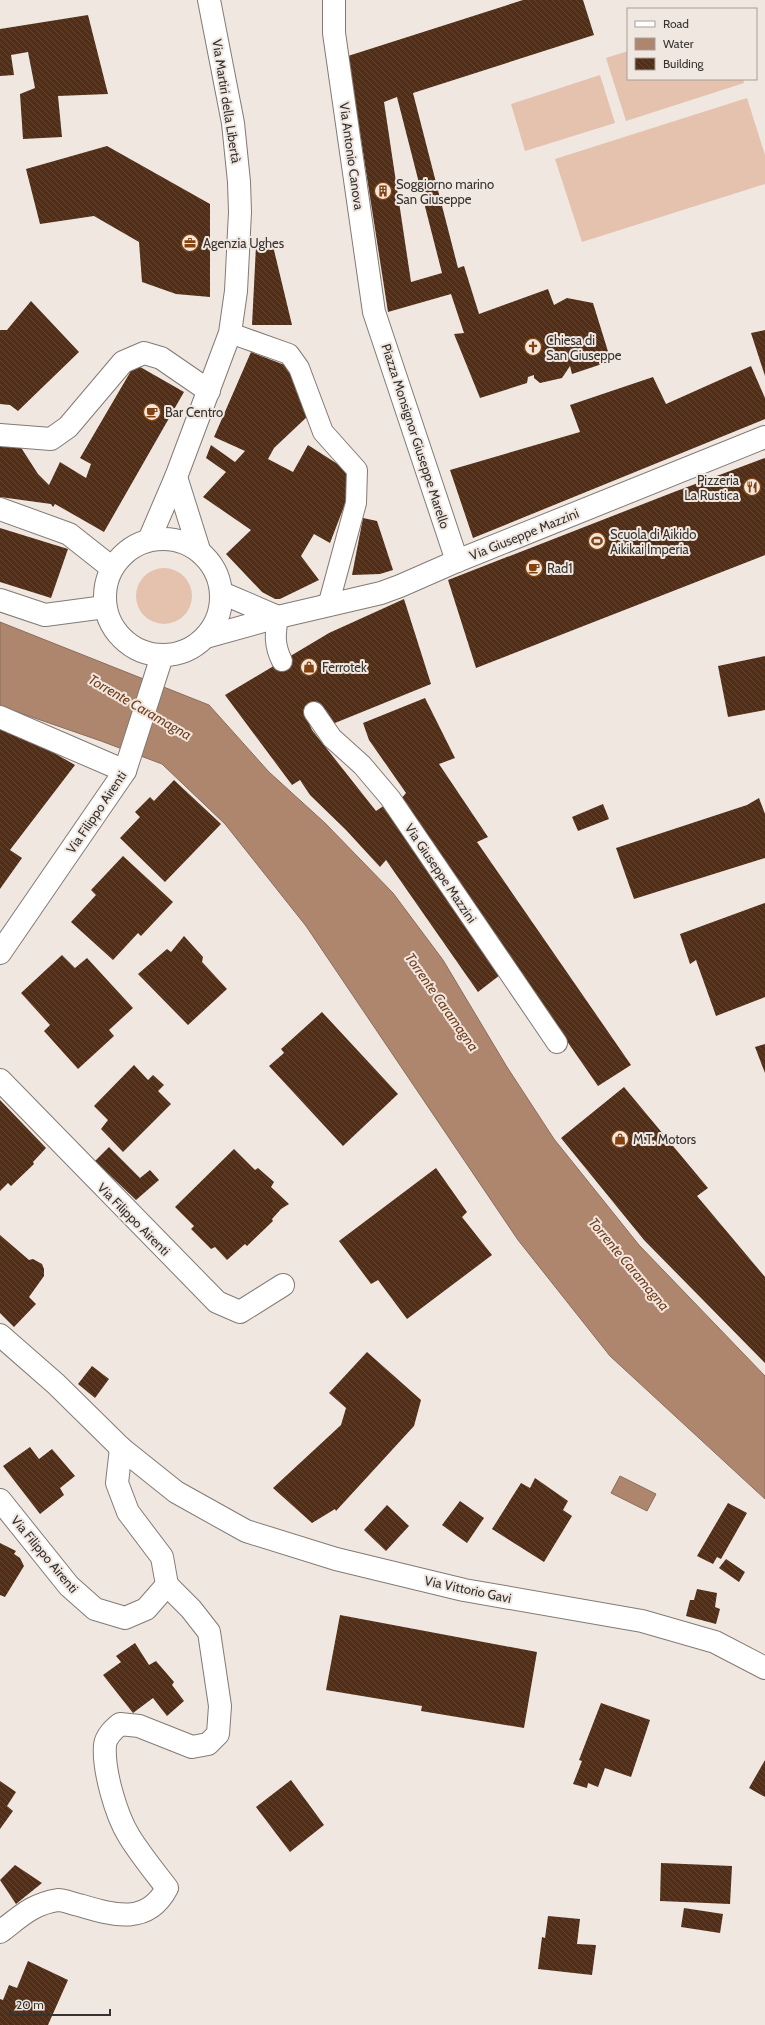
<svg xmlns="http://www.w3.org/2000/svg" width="765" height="2025" viewBox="0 0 765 2025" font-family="Cabin,sans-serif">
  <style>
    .grass { fill: #e4c2ae }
    .water { fill: #ae866e; stroke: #8a6d5b }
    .building { fill: url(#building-back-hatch); fill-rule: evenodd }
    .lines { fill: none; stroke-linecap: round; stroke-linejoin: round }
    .lane-casing { stroke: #837a75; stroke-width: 22 }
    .street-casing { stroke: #837a75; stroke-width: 24 }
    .secondary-casing { stroke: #837a75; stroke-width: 24 }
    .lane { stroke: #fff; stroke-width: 20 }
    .street { stroke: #fff; stroke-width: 22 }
    .secondary { stroke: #fff; stroke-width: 22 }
    .labels { text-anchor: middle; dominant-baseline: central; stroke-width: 4; stroke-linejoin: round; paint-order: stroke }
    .street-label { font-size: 13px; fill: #35322f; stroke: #f1e7e1 }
    .poi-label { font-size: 13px; fill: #35322f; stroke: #f1e7e1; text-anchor: start }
    .water-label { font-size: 14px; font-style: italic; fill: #743e19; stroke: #f1e7e1 }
  </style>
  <defs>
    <pattern id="building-back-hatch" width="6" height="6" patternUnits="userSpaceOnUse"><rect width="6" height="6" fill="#502e18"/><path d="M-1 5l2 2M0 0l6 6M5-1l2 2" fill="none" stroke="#614431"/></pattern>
  </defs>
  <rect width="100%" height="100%" fill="#f1e7e1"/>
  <g class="grass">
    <polygon points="628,51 628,79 743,79 744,83 626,121 606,58"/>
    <polygon points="600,75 615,123 525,151 511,104"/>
    <polygon points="747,98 765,155 765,184 582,242 555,159"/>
    <circle cx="164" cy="596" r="28"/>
  </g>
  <g class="water">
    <polygon points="0,622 209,705 269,772 325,823 393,893 443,960 507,1067 554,1139 639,1245 765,1376 765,1499 610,1356 518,1240 306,926 225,824 162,764 101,741 0,706"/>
    <polygon points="620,1476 656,1494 647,1511 611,1493"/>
  </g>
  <g class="building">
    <path d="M523,0H583L594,35L413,93L458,268L464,266L479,314L548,289L554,305L567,298L593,303L611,361L572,374L570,366L562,378L540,383L534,378V375L528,377L527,383L480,398L454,334L464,333L451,294L388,312L348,56ZM397,97L442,273L411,282L384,102Z"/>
    <polygon points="88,15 108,94 58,96 62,137 23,139 20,94 35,88 28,52 11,55 14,75 0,76 0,29"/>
    <polygon points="107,146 210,204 210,297 176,294 142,282 139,242 94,216 40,224 26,169"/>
    <polygon points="256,246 273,246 292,325 252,325"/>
    <polygon points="31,301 79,352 18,411 10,405 0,404 0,330 7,330"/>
    <polygon points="765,330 765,376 751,333"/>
    <polygon points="251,352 290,367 309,415 274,448 268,459 293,472 308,445 353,474 345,504 330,543 314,534 301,556 319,580 280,599 275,599 262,592 226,554 251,530 203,497 226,472 206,458 211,445 235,462 245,451 214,437"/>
    <polygon points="135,364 184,392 104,532 55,504 53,507 51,504 0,497 0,445 20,446 38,474 49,485 60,462 86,478 91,464 80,458"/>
    <polygon points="751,366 765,398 765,419 473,538 450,470 580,432 570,405 653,377 666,404"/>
    <polygon points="765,458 765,555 476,668 448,580 674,492"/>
    <polygon points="363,518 377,521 393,570 380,574 352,575"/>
    <polygon points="0,528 68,549 51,598 0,582"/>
    <polygon points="404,599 431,684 330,725 306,717 312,730 376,811 385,805 500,975 478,992 386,860 380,867 346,830 310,795 300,780 292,785 225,695 329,633"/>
    <polygon points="765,656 765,710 728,717 718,666"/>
    <polygon points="425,698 455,758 439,764 488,837 477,842 631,1065 598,1086 400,800 406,793 369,740 363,723"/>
    <polygon points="0,722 75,765 10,850 22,858 0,889"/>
    <polygon points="174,780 221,824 165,882 120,838 140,817 135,812 150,797 154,801"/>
    <polygon points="759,798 765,814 765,858 634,899 616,848 747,805"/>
    <polygon points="603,804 609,819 578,831 572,817"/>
    <polygon points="123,856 173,902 141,936 138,933 113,960 71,922 96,895 91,890"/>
    <polygon points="765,903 765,997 716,1016 696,960 690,964 680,934"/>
    <polygon points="184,936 203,957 202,962 203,963 227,989 188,1025 138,974 167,949 171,952"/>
    <polygon points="62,955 75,968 87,958 133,1008 109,1030 114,1036 78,1069 44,1031 50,1025 21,993"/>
    <polygon points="322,1012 398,1094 343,1146 269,1066 284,1053 281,1049"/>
    <polygon points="765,1044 765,1073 755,1047"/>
    <polygon points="134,1065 148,1080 153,1075 164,1085 158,1091 171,1104 123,1152 101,1129 108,1120 94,1106"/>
    <polygon points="624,1087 708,1188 697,1196 765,1277 765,1363 644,1240 561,1138"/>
    <polygon points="0,1100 46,1148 33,1162 34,1164 11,1186 8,1183 0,1191"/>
    <polygon points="109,1147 140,1178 150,1170 159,1180 136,1200 95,1161"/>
    <polygon points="234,1149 255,1170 258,1168 274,1182 271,1187 289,1204 281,1209 272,1219 273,1221 247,1246 245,1244 227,1260 215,1247 211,1249 191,1229 194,1226 175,1207"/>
    <polygon points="436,1168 467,1212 462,1217 492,1255 407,1319 378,1280 371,1284 339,1241"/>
    <polygon points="0,1235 29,1260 33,1259 42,1264 44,1269 44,1276 29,1297 36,1304 14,1327 0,1313"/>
    <polygon points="367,1352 421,1400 414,1426 336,1511 335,1509 312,1523 273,1488 341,1425 346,1408 329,1393"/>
    <polygon points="92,1366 109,1379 95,1398 78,1384"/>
    <polygon points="30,1447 39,1459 52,1449 75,1476 60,1488 64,1495 40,1514 3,1466"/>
    <polygon points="535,1478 568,1501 563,1510 572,1516 544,1562 492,1529 521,1483 530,1488"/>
    <polygon points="460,1501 484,1518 467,1543 442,1525"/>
    <polygon points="728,1503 747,1513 721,1559 717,1557 713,1564 697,1556"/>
    <polygon points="387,1505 409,1526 386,1551 364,1530"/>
    <polygon points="0,1543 16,1551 14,1554 20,1558 24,1566 5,1597 0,1595"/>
    <polygon points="726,1559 745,1572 739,1582 719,1568"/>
    <polygon points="697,1589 717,1593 715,1607 720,1609 716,1624 686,1616 690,1600 694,1600"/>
    <polygon points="340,1615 537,1652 524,1728 421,1711 422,1706 326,1690"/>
    <polygon points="135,1643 149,1665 156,1661 174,1682 172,1685 184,1701 167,1716 153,1698 133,1713 103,1675 121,1662 116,1656"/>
    <polygon points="601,1703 650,1720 631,1777 605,1768 598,1787 588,1783 587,1788 573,1784 582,1761 579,1760"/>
    <polygon points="765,1760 765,1797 749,1788"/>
    <polygon points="291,1780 324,1825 290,1852 256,1807"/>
    <polygon points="0,1781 16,1792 7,1806 13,1811 0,1829"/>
    <polygon points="661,1863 732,1866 730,1904 660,1901"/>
    <polygon points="15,1865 42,1883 16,1904 0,1880"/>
    <polygon points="684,1908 723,1914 720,1933 681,1927"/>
    <polygon points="548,1916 580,1919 577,1944 596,1945 592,1975 538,1969 542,1937 545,1938"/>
    <polygon points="28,1961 68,1980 48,2025 0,2025 0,1999 3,2000 9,1985 17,1988"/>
  </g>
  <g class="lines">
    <defs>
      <g id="lane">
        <polyline points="230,333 289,354 299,368 323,432 357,470 356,503 328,606"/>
        <path d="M278,617C275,634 274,645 282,661"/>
        <polyline points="314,712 332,738 362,765 390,798 557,1043"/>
      </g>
      <g id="street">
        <polyline points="334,0 334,33 374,312 457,561"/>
        <polyline points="0,435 51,439 68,427 123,362 144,353 161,358 209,391"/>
        <polyline points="0,509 69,534 112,568"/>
        <polyline points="222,593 278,617"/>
        <polyline points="206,637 278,617 381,593 400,586 457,561 765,437"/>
        <polyline points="0,717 125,771"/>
        <polyline points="0,1080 217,1302 240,1312 283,1285"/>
        <polyline points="0,1500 69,1586 95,1609 125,1618 146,1609 167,1585 162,1557 128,1512 117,1483 121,1448"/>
        <path d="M0,1932C20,1917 32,1904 58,1900C64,1900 73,1904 79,1905C113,1915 147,1926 167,1888C154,1871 140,1854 129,1836C116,1815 103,1770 105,1745C106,1736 114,1729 120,1724L139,1726L192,1747L208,1744L218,1734L220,1706L209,1632L191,1609L167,1585"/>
      </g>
      <g id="secondary">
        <polyline points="176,477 199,550"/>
        <circle cx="163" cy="597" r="58"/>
        <polyline points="149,540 176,477 230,333 236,291 240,212 239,182 233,123 209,0"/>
        <polyline points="0,600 45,615 105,607"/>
        <polyline points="0,953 125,771 162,656"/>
        <polyline points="0,1335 56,1384 121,1448 176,1492 246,1531 336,1559 464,1590 642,1621 715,1642 765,1668"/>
      </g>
    </defs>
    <use href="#lane" class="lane-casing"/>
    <use href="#street" class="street-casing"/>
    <use href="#secondary" class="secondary-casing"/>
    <use href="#lane" class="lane"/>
    <use href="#street" class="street"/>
    <use href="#secondary" class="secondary"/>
  </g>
  <defs>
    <symbol id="building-ring" viewBox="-11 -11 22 22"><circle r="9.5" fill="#f1e7e1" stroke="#83420e" stroke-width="1.5"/><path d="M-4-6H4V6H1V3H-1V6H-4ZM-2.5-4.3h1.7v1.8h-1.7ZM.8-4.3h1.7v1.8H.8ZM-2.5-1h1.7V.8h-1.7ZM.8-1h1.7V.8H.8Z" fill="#83420e"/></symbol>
    <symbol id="office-ring" viewBox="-11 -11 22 22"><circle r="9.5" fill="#f1e7e1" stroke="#83420e" stroke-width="1.5"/><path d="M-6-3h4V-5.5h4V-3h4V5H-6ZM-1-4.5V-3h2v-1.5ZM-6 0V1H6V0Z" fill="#83420e"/></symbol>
    <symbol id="church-ring" viewBox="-11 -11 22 22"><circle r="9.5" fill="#f1e7e1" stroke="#83420e" stroke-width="1.5"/><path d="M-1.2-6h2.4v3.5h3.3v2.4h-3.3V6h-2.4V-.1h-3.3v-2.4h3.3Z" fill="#83420e"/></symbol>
    <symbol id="cafe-ring" viewBox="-11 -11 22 22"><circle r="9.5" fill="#f1e7e1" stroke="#83420e" stroke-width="1.5"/><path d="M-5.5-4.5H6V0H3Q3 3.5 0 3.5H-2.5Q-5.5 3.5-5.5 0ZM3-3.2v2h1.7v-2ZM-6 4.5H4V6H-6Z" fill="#83420e"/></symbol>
    <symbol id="restaurant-ring" viewBox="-11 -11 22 22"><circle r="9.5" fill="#f1e7e1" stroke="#83420e" stroke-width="1.5"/><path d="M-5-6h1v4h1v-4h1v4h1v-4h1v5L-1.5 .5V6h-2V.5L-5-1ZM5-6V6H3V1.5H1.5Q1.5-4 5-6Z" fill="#83420e"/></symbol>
    <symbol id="stadium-ring" viewBox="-11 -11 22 22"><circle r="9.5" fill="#f1e7e1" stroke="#83420e" stroke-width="1.5"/><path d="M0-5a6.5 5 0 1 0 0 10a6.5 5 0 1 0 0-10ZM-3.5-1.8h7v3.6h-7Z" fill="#83420e"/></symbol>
    <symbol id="shop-ring" viewBox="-11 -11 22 22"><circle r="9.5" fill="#f1e7e1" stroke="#83420e" stroke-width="1.5"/><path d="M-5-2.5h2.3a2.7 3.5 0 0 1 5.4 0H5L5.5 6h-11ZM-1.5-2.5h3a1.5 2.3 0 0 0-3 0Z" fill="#83420e"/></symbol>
  </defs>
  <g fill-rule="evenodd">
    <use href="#building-ring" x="373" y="181" width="20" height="20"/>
    <use href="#office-ring" x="180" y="233" width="20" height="20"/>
    <use href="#church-ring" x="523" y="337" width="20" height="20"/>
    <use href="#cafe-ring" x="142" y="402" width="20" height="20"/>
    <use href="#restaurant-ring" x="742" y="477" width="20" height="20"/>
    <use href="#stadium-ring" x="587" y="531" width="20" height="20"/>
    <use href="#cafe-ring" x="524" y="558" width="20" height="20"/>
    <use href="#shop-ring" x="299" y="657" width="20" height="20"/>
    <use href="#shop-ring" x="610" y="1129" width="20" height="20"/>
  </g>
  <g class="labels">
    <g class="street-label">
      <text transform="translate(227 101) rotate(81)">Via Martiri della Libertà</text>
      <text transform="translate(352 156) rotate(82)">Via Antonio Canova</text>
      <text transform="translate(416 436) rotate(72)">Piazza Monsignor Giuseppe Marello</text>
      <text transform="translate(524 534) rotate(-22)">Via Giuseppe Mazzini</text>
      <text transform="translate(96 812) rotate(-56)">Via Filippo Airenti</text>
      <text transform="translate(441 873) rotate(56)">Via Giuseppe Mazzini</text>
      <text transform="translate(134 1219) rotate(45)">Via Filippo Airenti</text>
      <text transform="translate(45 1554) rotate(50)">Via Filippo Airenti</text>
      <text transform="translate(468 1589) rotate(12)">Via Vittorio Gavi</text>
    </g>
    <g class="poi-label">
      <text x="396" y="184">Soggiorno marino<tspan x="396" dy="15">San Giuseppe</tspan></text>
      <text x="203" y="243">Agenzia Ughes</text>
      <text x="546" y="340">Chiesa di<tspan x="546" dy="15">San Giuseppe</tspan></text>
      <text x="165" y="412">Bar Centro</text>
      <text x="739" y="480" text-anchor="end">Pizzeria<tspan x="739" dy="15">La Rustica</tspan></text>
      <text x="610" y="534">Scuola di Aikido<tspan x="610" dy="15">Aikikai Imperia</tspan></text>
      <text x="547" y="568">Rad1</text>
      <text x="322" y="667">Ferrotek</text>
      <text x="633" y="1139">M.T. Motors</text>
    </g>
    <g class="water-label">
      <text transform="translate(140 707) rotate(30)">Torrente Caramagna</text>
      <text transform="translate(442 1002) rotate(55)">Torrente Caramagna</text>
      <text transform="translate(629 1264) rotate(50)">Torrente Caramagna</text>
    </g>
  </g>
  <rect x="627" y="8" width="130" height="72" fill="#f1e7e1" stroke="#a69f9a"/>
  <rect x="635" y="21" width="20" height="6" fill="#ffffff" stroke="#a69f9a"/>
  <text x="663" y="28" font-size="12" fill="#35322f">Road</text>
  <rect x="635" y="38" width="20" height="12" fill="#ae866e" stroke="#a69f9a"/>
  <text x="663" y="48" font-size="12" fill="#35322f">Water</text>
  <rect x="635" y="58" width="20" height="12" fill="url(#building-back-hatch)" stroke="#a69f9a"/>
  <text x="663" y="68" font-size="12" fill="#35322f">Building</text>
  <path d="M10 2009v6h100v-6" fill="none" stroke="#35322f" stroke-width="2"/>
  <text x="16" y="2009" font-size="12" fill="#35322f" stroke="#f1e7e1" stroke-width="3" paint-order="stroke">20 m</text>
</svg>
